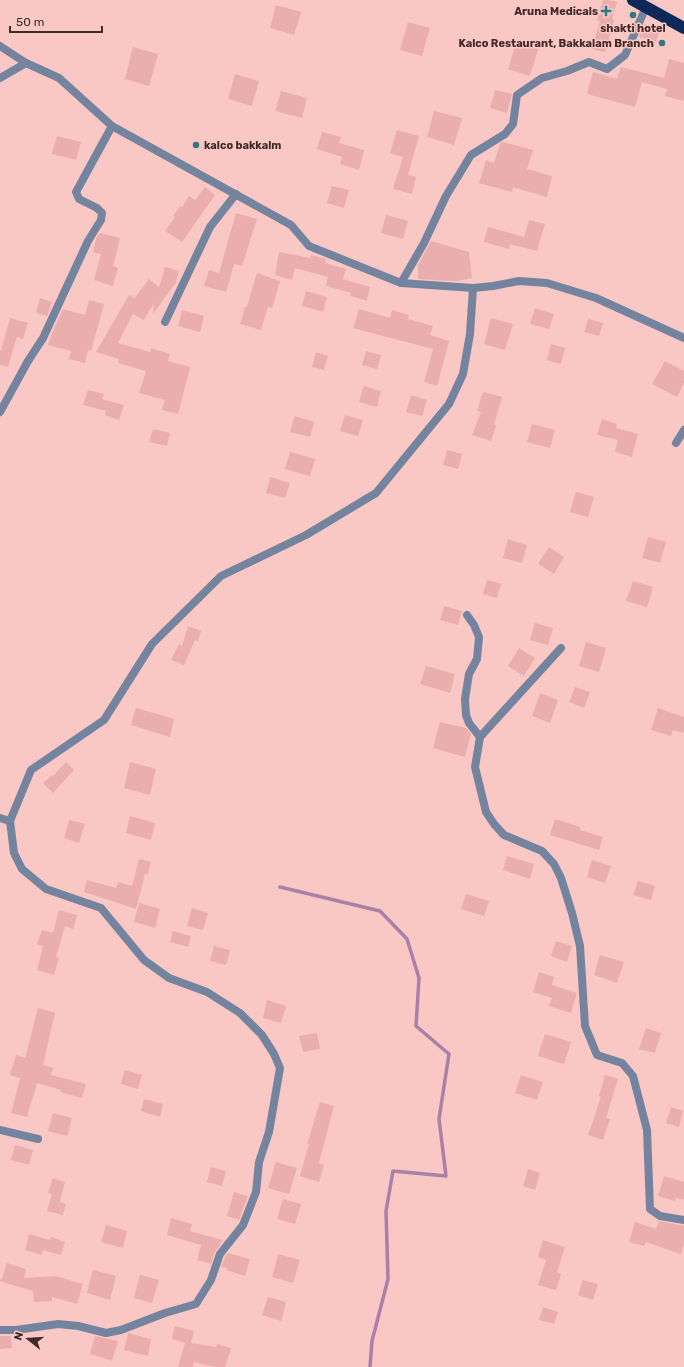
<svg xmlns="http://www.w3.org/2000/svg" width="684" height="1367" viewBox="0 0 684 1367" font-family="Rubik,sans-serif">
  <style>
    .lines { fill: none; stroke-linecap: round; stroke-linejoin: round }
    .stream { stroke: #aa80a8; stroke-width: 3.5 }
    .building { fill: #eaaeac }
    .street { stroke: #75849e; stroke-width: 8 }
    .highway { stroke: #0e285a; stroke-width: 12 }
    .poi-dot { fill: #2f787d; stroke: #f9c8c5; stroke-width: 1.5 }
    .labels { text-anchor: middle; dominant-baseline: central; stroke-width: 3; stroke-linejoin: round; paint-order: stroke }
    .poi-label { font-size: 11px; font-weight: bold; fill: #412928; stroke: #f9c8c5; text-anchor: end }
  </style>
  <rect width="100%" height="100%" fill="#f9c8c5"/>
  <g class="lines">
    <polyline class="stream" points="280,887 380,911 407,939 419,978 416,1026 449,1054 439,1119 446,1176 393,1171 386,1211 388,1279 372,1341 370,1367"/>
  </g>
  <g class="building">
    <polygon points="603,0 609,0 617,2 612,19 614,20 605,52 592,49 600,21 597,20"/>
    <polygon points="276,5 301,12 294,35 270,28"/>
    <polygon points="408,22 430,28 422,56 400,50"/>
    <polygon points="644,24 660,28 656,42 639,37"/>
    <polygon points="516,43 538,49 530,76 508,69"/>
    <polygon points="133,47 158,54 149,86 125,79"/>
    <polygon points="669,59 684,63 684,101 665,96 667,89 642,82 635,107 587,94 593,72 617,79 621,67 664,78"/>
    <polygon points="235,74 259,81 252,106 228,99"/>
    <polygon points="495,90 512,94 507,113 490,108"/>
    <polygon points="281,91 307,98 302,118 275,111"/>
    <polygon points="434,111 462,118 454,145 427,137"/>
    <polygon points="397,130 419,136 408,175 416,177 412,194 393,189 403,157 390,153"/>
    <polygon points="322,132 341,137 339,143 364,150 359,170 340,164 342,157 317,149"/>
    <polygon points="57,136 81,142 76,160 52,154"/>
    <polygon points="503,142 533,150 527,169 552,176 547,197 513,187 512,192 479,183 486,160 494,163 500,144"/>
    <polygon points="332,186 349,190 344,208 327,203"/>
    <polygon points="205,187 215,195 182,242 165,231 175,217 173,216 180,206 182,207 189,196 195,200"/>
    <polygon points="236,213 257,219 242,266 234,264 226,292 204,286 209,270 219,273"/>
    <polygon points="386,215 408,221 403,239 381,233"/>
    <polygon points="529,220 545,224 537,251 510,244 509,249 484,242 488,227 524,237"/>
    <polygon points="100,233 120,238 113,266 118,268 113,286 94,280 101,254 93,252 97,236"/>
    <polygon points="431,241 469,252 472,278 457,281 418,279 418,265"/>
    <polygon points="279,252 310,258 311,255 326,259 325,263 346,269 343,279 370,287 367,301 350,296 351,293 326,286 328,277 295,268 292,280 275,275"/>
    <polygon points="165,267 179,271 175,285 174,285 153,314 154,303 144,320 133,314 118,343 150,352 151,348 170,354 168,361 190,367 178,414 162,410 165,400 139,393 146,371 118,363 119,359 96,352 129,295 135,298 149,279 159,287"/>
    <polygon points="257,273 280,281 272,308 268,307 261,330 240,324 245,307 247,307"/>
    <polygon points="306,291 327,297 323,312 302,306"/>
    <polygon points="40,298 52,302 47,316 36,313"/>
    <polygon points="89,300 104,304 91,351 88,350 85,363 69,359 71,351 48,345 52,333 63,309 85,315"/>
    <polygon points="535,308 554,314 549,329 530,324"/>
    <polygon points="359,309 390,318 392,310 409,315 408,319 433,326 430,335 449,341 437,386 424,382 433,349 353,328"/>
    <polygon points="182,310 204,316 200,332 178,326"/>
    <polygon points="10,318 28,323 23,339 17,337 8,367 0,365 0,350 1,351"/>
    <polygon points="491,318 513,324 505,350 484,344"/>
    <polygon points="588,319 603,323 599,336 584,332"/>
    <polygon points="551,344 565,348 561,364 547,360"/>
    <polygon points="366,351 381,355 377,369 362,365"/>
    <polygon points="316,352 328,356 324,370 312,367"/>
    <polygon points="665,361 684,371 684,383 677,397 652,384"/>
    <polygon points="364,386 381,391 377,407 359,402"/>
    <polygon points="88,390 104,394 102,399 124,405 119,420 105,415 106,411 83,405"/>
    <polygon points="483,392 502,397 494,425 496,426 491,441 472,435 481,412 477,411"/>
    <polygon points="411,395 427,400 422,416 406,412"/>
    <polygon points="345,415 363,420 358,436 340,431"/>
    <polygon points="295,416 314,422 310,437 290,432"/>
    <polygon points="602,419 617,424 616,428 638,434 632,457 615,452 618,440 597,435"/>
    <polygon points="532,424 555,430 550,448 527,442"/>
    <polygon points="153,429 170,433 167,446 149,442"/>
    <polygon points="447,450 462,454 458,469 443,465"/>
    <polygon points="290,452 315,459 310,476 285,469"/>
    <polygon points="270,477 290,483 285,498 266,493"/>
    <polygon points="576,492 594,497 588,517 570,512"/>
    <polygon points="648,537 666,542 660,563 642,558"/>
    <polygon points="508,539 527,545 522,563 503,558"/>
    <polygon points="549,547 564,557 554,574 538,564"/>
    <polygon points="487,580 501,584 497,598 483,594"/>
    <polygon points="633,581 653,587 647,607 626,601"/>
    <polygon points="444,606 462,611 458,625 440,620"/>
    <polygon points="535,623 553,628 548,645 530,640"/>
    <polygon points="188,626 201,631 198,641 195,640 184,665 171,660 179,644 182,646"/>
    <polygon points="586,642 606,648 599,672 579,666"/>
    <polygon points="519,648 535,658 524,676 508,666"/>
    <polygon points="426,666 455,674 450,693 420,684"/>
    <polygon points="575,687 590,692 584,708 569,702"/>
    <polygon points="540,693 558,700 550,723 532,716"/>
    <polygon points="136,708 174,719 170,737 131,725"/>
    <polygon points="658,708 684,717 684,733 673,730 671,736 651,730"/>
    <polygon points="440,722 466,728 471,734 465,757 433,748"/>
    <polygon points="66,762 74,770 53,793 43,783 52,775 53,776"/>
    <polygon points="130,762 156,769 150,795 124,788"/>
    <polygon points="130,816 155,823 151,840 126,833"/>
    <polygon points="555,819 580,827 580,830 603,837 599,850 550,835"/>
    <polygon points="69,820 85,824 79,843 64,838"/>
    <polygon points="507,856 534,864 530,879 503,870"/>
    <polygon points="139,859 151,862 148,874 145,874 136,909 84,892 87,880 116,888 118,882 132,886"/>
    <polygon points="592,860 611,866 605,883 587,877"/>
    <polygon points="638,881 655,886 651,900 633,895"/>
    <polygon points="466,894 489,901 484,916 461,909"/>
    <polygon points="139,903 160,909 155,928 134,922"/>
    <polygon points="192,908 208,913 203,930 187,926"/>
    <polygon points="59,910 77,915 73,929 65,926 56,957 59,958 54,975 37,970 43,946 37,944 42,930 53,933"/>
    <polygon points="173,931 191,936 188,947 170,942"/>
    <polygon points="556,941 572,946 567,962 551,956"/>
    <polygon points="214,946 230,950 226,965 210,961"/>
    <polygon points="600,955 624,962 617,983 594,975"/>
    <polygon points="539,972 554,977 552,985 577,993 571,1013 549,1006 552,998 533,992"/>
    <polygon points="267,1000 286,1006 281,1023 263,1018"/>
    <polygon points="38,1008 55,1013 43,1065 53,1068 51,1075 86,1084 82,1098 60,1092 61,1090 37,1083 27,1117 11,1113 20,1078 10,1075 16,1055 25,1058"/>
    <polygon points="646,1028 661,1033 655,1053 639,1049"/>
    <polygon points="317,1033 320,1049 303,1052 299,1036"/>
    <polygon points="545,1034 571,1042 564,1064 538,1056"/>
    <polygon points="125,1070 142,1075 138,1089 121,1084"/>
    <polygon points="521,1075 543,1082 537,1100 515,1093"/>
    <polygon points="605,1075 618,1079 606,1118 610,1119 603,1140 588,1135 601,1097 599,1096"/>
    <polygon points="144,1099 163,1104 160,1117 141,1111"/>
    <polygon points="320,1102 334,1106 319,1163 324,1165 319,1182 300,1176 309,1144 307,1144"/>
    <polygon points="671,1107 683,1111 679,1127 666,1123"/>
    <polygon points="53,1113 72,1118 67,1136 48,1131"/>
    <polygon points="15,1145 33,1150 29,1165 11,1160"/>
    <polygon points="276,1162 297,1168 289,1194 268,1188"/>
    <polygon points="211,1167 226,1171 222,1186 207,1182"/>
    <polygon points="528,1169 540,1173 535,1190 523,1186"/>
    <polygon points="664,1176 684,1182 684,1200 676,1198 675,1201 658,1196"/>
    <polygon points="53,1178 65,1182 60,1202 66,1204 63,1215 47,1211 52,1194 48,1193"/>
    <polygon points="234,1192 248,1196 239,1220 227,1216"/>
    <polygon points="283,1199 301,1204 295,1224 277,1219"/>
    <polygon points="171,1218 192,1224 190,1231 222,1240 220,1245 215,1252 211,1264 197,1260 201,1245 167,1235"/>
    <polygon points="659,1221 684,1226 684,1244 681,1254 646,1242 644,1246 629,1242 635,1222 656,1229"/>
    <polygon points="106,1225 127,1231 123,1248 101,1242"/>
    <polygon points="29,1234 50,1240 51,1237 65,1242 61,1255 43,1250 41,1255 25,1250"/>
    <polygon points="543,1240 565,1247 557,1272 561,1274 556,1290 538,1285 546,1260 538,1257"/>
    <polygon points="228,1253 250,1259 245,1276 226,1270 227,1268 221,1267 225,1257"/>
    <polygon points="278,1254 300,1260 293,1283 272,1277"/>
    <polygon points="7,1263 26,1269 24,1278 55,1276 83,1284 77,1304 52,1297 52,1301 34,1302 33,1291 0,1281 0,1279 2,1279"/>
    <polygon points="93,1270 116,1276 110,1300 87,1293"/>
    <polygon points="140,1275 159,1280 152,1303 134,1298"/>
    <polygon points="583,1280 598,1284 593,1300 578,1295"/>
    <polygon points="268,1297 286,1302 281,1321 262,1315"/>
    <polygon points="543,1307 558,1312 554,1324 539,1320"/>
    <polygon points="175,1326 194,1331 191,1343 216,1347 217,1344 231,1348 225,1367 214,1367 194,1362 193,1367 178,1367 185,1343 172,1339"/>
    <polygon points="128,1333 151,1339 148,1356 124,1350"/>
    <polygon points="0,1336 11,1336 12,1348 0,1349"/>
    <polygon points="95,1336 118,1341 112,1361 90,1354"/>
  </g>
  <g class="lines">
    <g class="street">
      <polyline points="0,46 26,63 59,78 112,126 291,225 309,246 401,283 473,288 493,286 519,281 547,283 596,298 684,338"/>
      <polyline points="0,78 26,63"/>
      <polyline points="401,283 424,243 446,196 471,155 505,134 513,124 517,95 542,78 567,71 589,62 607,69 625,55 646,7"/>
      <polyline points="165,322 210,227 236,194"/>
      <polyline points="0,412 28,361 43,338 88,241 101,220 102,213 97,208 79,199 76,192 112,126"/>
      <polyline points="676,443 684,430"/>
      <polyline points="467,615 474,625 479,637 477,659 469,674 465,699 466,715 469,723 480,737"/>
      <polyline points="561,648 480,737 475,767 486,812 494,824 504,835 542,851 554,864 561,878 572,913 580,946 585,1026 597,1055 622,1063 633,1076 647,1130 650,1209 660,1216 684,1220"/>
      <polyline points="0,818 10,821"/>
      <polyline points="0,1130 38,1139"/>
      <polyline points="0,1330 16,1330 58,1324 78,1326 106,1333 121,1330 165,1313 196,1304 211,1280 220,1254 243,1225 256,1192 259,1162 269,1132 280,1068 274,1054 262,1035 240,1013 207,992 169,978 144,960 101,908 46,889 22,869 14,853 10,821 31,770 104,720 152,644 221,576 306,535 376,493 449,404 463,374 470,334 473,288"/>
    </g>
    <polyline class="highway" points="633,0 684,28"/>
  </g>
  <g class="poi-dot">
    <path d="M604 5h4v4h4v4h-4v4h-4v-4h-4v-4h4z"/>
    <circle cx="633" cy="15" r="4"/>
    <circle cx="662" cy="43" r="4"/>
    <circle cx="196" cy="145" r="4"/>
  </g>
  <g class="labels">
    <g class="poi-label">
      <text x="598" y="11">Aruna Medicals</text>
      <text x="633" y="28" text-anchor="middle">shakti hotel</text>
      <text x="654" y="43">Kalco Restaurant, Bakkalam Branch</text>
      <text x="204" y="145" text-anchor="start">kalco bakkalm</text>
    </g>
  </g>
  <g transform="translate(28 1339) rotate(287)" stroke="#f9c8c5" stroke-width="3" paint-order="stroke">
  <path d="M0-3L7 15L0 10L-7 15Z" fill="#412928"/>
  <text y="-6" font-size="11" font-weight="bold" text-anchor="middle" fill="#412928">N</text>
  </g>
  <path d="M10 26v6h92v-6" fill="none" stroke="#412928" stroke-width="2"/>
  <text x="16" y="26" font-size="12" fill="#412928" stroke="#f9c8c5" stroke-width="3" paint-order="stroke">50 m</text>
</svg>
